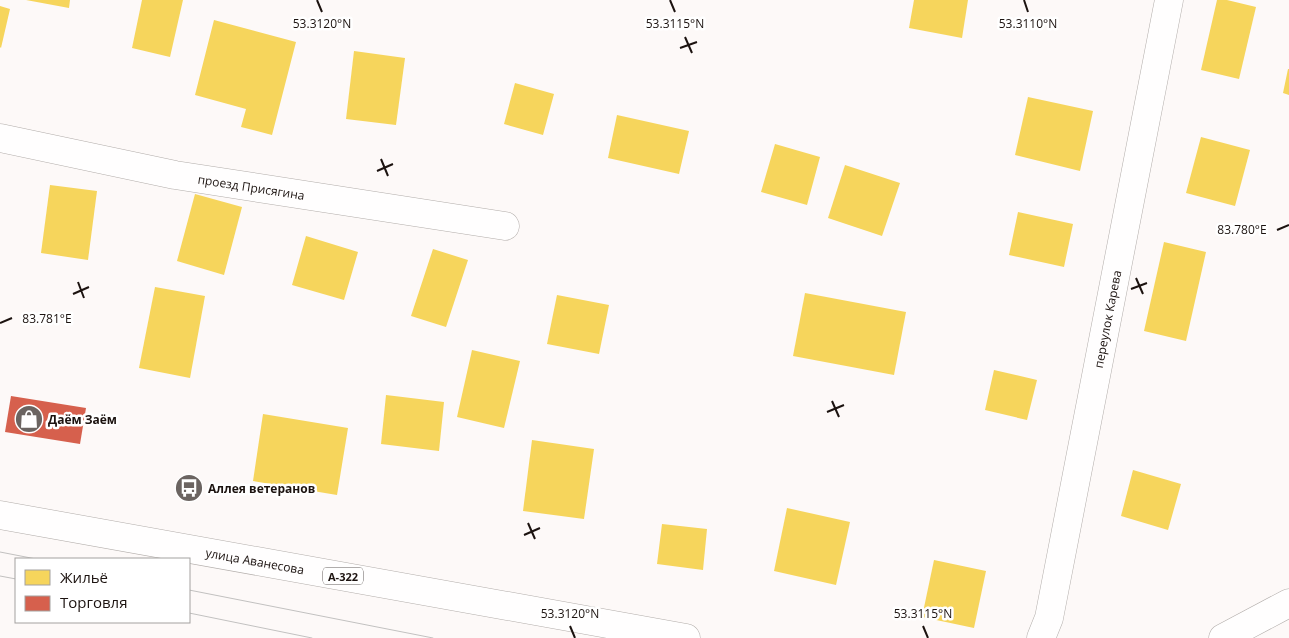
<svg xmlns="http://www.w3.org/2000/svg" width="1289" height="638" viewBox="0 0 1289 638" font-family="'Open Sans',sans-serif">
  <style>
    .homes { fill: #f6d55c }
    .shops { fill: #d6604d }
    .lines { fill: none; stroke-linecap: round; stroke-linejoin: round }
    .street-casing { stroke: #b2adaa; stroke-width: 29 }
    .highway-casing { stroke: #b2adaa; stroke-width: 29 }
    .street { stroke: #fffefe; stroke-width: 28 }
    .highway { stroke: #fffefe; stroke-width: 28 }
    .tram { stroke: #c2c1c0; stroke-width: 1 }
    .ticks { fill: none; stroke: #1c1310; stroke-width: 2 }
    .labels { text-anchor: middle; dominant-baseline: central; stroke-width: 5; stroke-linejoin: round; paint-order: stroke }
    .shield { fill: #fff; stroke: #605a58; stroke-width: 1 }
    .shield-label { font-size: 11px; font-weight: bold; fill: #1c1310 }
    .street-label { font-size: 12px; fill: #1c1310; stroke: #fff }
    .poi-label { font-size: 12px; font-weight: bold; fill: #1c1310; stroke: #fff; text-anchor: start }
    .ticks-label { font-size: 12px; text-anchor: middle; fill: #1c1310; stroke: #fff; stroke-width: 5; stroke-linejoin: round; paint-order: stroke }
  </style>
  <rect width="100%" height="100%" fill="#fdf9f8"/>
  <g class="homes">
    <polygon points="26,0 70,0 69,8"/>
    <polygon points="142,0 183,0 170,57 132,48"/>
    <polygon points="914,0 968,0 962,38 909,28"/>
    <polygon points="1217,0 1227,0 1256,7 1239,79 1201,70"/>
    <polygon points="0,6 10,9 1,48 0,47"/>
    <polygon points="214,20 296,42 272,135 241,127 246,109 195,95"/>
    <polygon points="354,51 405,58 396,125 346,119"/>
    <polygon points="1288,69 1289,69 1289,95 1283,93"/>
    <polygon points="515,83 554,94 543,135 504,124"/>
    <polygon points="1028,97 1093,111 1080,171 1015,155"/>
    <polygon points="617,115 689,131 679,174 608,158"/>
    <polygon points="1201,137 1250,150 1235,206 1186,193"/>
    <polygon points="775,144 820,157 807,205 761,192"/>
    <polygon points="845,165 900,183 882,236 828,218"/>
    <polygon points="50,185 97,191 88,260 41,253"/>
    <polygon points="195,194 242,207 224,275 177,261"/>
    <polygon points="1018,212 1073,224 1064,267 1009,255"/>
    <polygon points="306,236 358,252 344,300 292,285"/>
    <polygon points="1164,242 1206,252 1186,341 1144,331"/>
    <polygon points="433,249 468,260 446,327 411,316"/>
    <polygon points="155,287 205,296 190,378 139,368"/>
    <polygon points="805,293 906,312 894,375 793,356"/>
    <polygon points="557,295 609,305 599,354 547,344"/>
    <polygon points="472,350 520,361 504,428 457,417"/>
    <polygon points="994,370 1037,380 1027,420 985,410"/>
    <polygon points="386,395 444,402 439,451 381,444"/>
    <polygon points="263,414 348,428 337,495 253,481"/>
    <polygon points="532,440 594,449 584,519 523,511"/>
    <polygon points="1133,470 1181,484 1168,530 1121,516"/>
    <polygon points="787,508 850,522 836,585 774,571"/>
    <polygon points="662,524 707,529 703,570 657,564"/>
    <polygon points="934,560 986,571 974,628 922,617"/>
  </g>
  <polygon class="shops" points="11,396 86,408 80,444 5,432"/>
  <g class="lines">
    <defs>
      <g id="street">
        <path id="s1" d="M0,138L175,175L505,226"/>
        <path id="s2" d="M1041,638L1049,618L1169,0"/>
        <polyline points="1223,638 1289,603"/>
      </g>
      <g id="highway">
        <path id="s3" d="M0,515L686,638"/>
      </g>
    </defs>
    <use href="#street" class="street-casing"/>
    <use href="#highway" class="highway-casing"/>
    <use href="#street" class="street"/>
    <use href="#highway" class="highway"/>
    <g class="tram">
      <polyline points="0,552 36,559"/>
      <polyline points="0,576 16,579"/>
      <polyline points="189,590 433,638"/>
      <polyline points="189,613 312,638"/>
    </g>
  </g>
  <path class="ticks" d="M317,0L322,12M670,0L675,12M1024,0L1028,12M685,37L692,53M680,48L697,42M381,159L388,176M377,171L393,164M1277,230L1289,225M1136,278L1143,294M78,282L84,298M1131,289L1147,283M73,294L89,287M0,323L12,318M832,401L839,417M827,412L844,405M528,523L535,539M524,535L540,528M570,626L575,638M923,626L928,638"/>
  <defs>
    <symbol id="shop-disc" viewBox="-11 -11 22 22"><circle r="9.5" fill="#6b6461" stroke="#fff"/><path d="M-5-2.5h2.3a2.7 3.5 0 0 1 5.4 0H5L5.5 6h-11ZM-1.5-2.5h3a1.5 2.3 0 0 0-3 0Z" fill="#fff"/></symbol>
    <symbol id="bus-disc" viewBox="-11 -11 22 22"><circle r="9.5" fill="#6b6461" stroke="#fff"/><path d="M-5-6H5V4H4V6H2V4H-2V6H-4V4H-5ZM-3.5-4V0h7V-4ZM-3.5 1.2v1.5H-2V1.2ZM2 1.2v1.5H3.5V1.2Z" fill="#fff"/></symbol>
  </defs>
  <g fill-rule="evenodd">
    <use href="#shop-disc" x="13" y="403" width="32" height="32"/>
    <use href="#bus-disc" x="173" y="472" width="32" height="32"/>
  </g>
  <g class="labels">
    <rect class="shield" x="323" y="567.5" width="40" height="17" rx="4"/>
    <g class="shield-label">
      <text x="343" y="576">А-322</text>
    </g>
    <g class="street-label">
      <text stroke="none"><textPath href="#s1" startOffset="256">проезд Присягина</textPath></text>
      <text stroke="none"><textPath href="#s2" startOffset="326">переулок Карева</textPath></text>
      <text stroke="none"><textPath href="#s3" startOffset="259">улица Аванесова</textPath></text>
    </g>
    <g class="poi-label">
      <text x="48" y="419">Даём Заём</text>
      <text x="208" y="488">Аллея ветеранов</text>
    </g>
  </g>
  <g class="ticks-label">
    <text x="322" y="28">53.3120°N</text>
    <text x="675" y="28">53.3115°N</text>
    <text x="1028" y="28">53.3110°N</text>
    <text x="1242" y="234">83.780°E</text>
    <text x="47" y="323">83.781°E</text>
    <text x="570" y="618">53.3120°N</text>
    <text x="923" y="618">53.3115°N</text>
  </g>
  <rect x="15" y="558" width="175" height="65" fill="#ffffff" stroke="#a4a19f"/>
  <rect x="25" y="570" width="25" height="15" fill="#f6d55c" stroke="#a4a19f"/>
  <text x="60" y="583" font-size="15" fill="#1c1310">Жильё</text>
  <rect x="25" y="596" width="25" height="15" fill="#d6604d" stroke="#a4a19f"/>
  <text x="60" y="608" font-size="15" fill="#1c1310">Торговля</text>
</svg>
